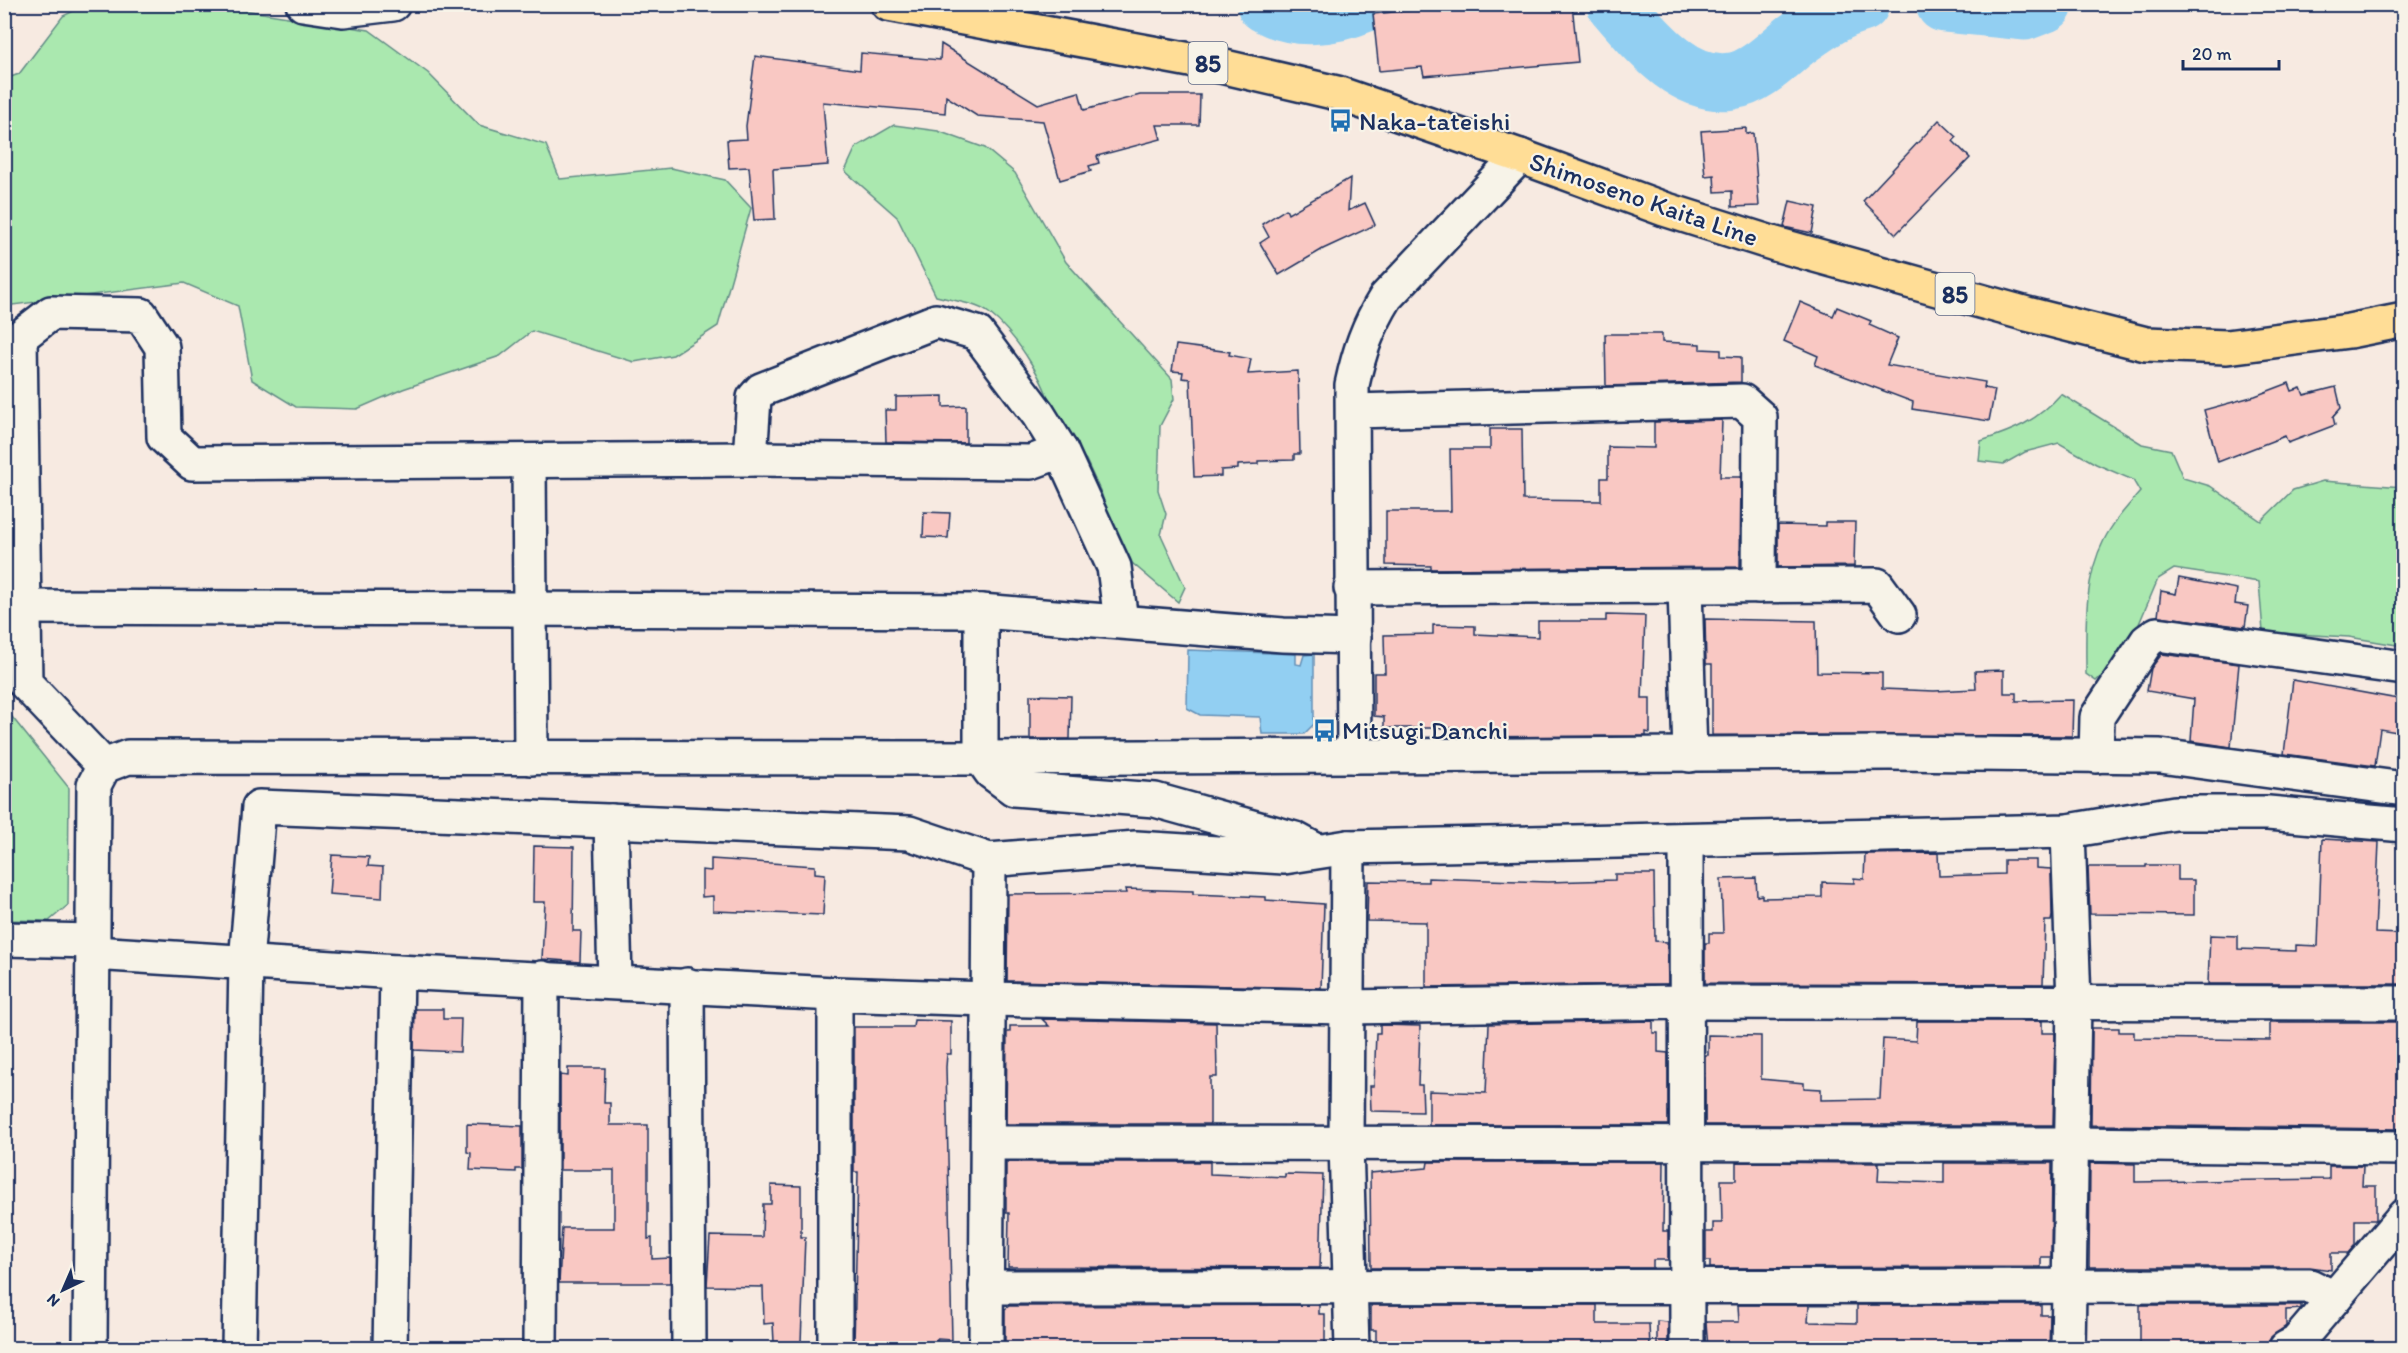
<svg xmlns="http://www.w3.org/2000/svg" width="2408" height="1353" viewBox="0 0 2408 1353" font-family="Itim,sans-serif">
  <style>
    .green { fill: #aae8af; stroke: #628c86; stroke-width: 1.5 }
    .water { fill: #92cff2; stroke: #628fb7; stroke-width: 1.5 }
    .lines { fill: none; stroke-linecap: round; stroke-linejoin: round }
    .river { stroke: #92cff2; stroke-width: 57 }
    .building { fill: #f9c8c3; stroke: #1b2f5e; stroke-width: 1.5 }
    .minor-casing { stroke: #1b2f5e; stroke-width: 38 }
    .tertiary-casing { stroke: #1b2f5e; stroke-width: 38 }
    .primary-casing { stroke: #1b2f5e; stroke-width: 38 }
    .minor { stroke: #f7f3e8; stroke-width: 33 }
    .tertiary { stroke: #f7f3e8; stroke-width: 33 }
    .primary { stroke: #ffdd96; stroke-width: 33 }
    .labels { text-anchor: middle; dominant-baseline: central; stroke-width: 4.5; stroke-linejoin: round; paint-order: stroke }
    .shield { fill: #f7f3e8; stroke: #5d6a87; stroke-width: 1.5 }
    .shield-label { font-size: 24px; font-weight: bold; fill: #1b2f5e }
    .poi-label { font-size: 26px; fill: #1b2f5e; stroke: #f7f3e8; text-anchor: start }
    .street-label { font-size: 26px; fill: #1b2f5e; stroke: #f7f3e8 }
  </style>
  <rect width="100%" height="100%" fill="#f7eae1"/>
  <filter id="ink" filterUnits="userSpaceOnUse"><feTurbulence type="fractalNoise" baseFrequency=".0167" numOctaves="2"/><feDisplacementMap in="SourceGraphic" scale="12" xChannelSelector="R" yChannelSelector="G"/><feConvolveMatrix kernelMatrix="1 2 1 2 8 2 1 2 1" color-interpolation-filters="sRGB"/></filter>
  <g filter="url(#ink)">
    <g class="green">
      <polygon points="86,5 213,5 369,30 428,73 479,125 546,145 560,179 671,168 725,180 751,208 718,326 673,355 634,362 532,331 500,356 403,389 357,409 296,407 252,380 238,306 184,283 5,306 5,79 19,74 63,16"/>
      <path d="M894,125L938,131L985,148L1015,173L1066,262L1172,379L1174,399L1160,426L1158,490L1166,514L1161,535L1185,587L1178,602L1132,563L1110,528L1102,495L1086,460L1053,423C1053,390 1016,334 989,313C976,303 951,300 936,296L897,217L845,171L856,147Z"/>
      <path d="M2061,394L2142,444L2171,450L2183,478L2210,486L2261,521L2293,490L2323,481L2403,487V646L2349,637L2263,632L2259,582L2174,569L2158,579L2136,631L2119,660L2096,681L2086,674C2086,631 2083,580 2104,540C2113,522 2127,507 2140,492L2133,480L2096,464L2059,443L2025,452L2004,464L1979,461L1981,441C2015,430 2037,421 2061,394Z"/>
      <polygon points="4,707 69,788 68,905 49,921 5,920"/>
    </g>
    <polygon class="water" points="1188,650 1296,654 1296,664 1301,665 1304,655 1314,654 1314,724 1304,734 1262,734 1260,717 1200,715 1187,708"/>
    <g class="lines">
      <g class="river">
        <path d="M1265,4C1295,22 1333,17 1364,4"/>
        <path d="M1615,4C1644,37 1683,89 1732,81C1756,78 1779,53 1797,39C1817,25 1837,10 1861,4"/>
        <polyline points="1944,4 2024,12 2045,4"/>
      </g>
    </g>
    <g class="building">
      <polygon points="1476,4 1572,4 1578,62 1424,76 1422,67 1379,71 1373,14"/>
      <polygon points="941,44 1038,104 1079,92 1084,110 1140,95 1200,95 1199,125 1157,125 1161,139 1097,156 1099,163 1089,166 1091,171 1060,180 1043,121 977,116 946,96 945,113 823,102 828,165 773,169 775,219 754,220 749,167 729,168 727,140 747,139 746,126 755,56 860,70 861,53 940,60"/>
      <polygon points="1939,120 1957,137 1953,141 1970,158 1896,234 1863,201"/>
      <polygon points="1746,128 1746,134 1753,133 1759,206 1732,207 1732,191 1715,192 1714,175 1705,176 1701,131"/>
      <polygon points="1350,178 1348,211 1365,203 1375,225 1323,249 1279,275 1260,243 1269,237 1262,224 1286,209 1288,214"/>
      <polygon points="1790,201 1817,207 1812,233 1784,227"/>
      <polygon points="1800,302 1833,316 1837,307 1871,321 1869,325 1898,338 1887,365 1985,382 1984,388 1995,390 1989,421 1912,409 1913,402 1815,365 1818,356 1784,341"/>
      <polygon points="1605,334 1662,334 1662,342 1700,344 1700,349 1721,350 1721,356 1741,357 1741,382 1606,386"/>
      <polygon points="1176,345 1230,352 1229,355 1251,359 1248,374 1298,371 1300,454 1294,454 1294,460 1258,461 1258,464 1238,465 1238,469 1221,470 1221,476 1194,477 1190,379 1182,378 1183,372 1172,371"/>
      <polygon points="2289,383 2292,391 2301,388 2304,395 2336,387 2341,408 2333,417 2335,425 2288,443 2285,436 2218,462 2204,410 2255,396"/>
      <polygon points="943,396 943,407 966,406 966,443 886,442 885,410 896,410 896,397"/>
      <polygon points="1722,420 1720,477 1741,477 1740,567 1431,569 1431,566 1386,565 1386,511 1451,511 1450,449 1490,449 1490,429 1522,429 1523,500 1601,501 1601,478 1608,478 1608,447 1654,448 1654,422"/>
      <polygon points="924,512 950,513 948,538 923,537"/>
      <polygon points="1825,522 1855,522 1854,566 1778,567 1778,525 1825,526"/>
      <polygon points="2179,578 2237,589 2235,604 2248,606 2245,627 2158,616 2161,591 2176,594"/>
      <polygon points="1606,615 1645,616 1642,698 1650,698 1650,733 1646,732 1646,736 1453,737 1453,728 1384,728 1384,717 1374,716 1374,673 1385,673 1384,635 1433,634 1433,625 1475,626 1475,634 1538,637 1538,621 1606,621"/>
      <polygon points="1705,619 1816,621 1817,672 1882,673 1882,689 1934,691 1976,689 1975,671 2004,670 2004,693 2016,693 2016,701 2073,700 2072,736 1712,735 1712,664 1706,664"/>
      <polygon points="2162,654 2239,664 2231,747 2191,741 2194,699 2147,691 2151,668"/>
      <polygon points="2293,680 2403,700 2403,733 2380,729 2375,766 2284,754"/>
      <polygon points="1030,695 1071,696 1070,739 1030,739"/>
      <polygon points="2322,839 2379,842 2375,933 2403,934 2403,984 2208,984 2210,935 2238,936 2238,949 2296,951 2296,945 2318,946"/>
      <polygon points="534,846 574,847 573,931 581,931 580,962 542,959 545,902 533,902"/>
      <polygon points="1938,853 1939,876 2004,874 2004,860 2036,860 2036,868 2051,869 2052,916 2051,921 2045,921 2043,984 1705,983 1705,943 1709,943 1709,933 1723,933 1721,879 1756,878 1757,896 1762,895 1762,898 1822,897 1822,882 1854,883 1854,878 1864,879 1865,854"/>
      <polygon points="332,855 369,857 368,866 383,867 382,898 329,894"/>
      <polygon points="711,859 815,866 815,873 825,874 823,915 713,911 713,896 702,897 702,870 711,871"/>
      <polygon points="2146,865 2178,865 2178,880 2194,880 2194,915 2090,914 2088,867 2146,867"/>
      <polygon points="1615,874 1654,874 1655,941 1667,942 1668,984 1426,987 1426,922 1367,921 1368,881 1428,882 1428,878 1548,882 1615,880"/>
      <polygon points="1125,889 1193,891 1193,894 1266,897 1266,900 1324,904 1321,988 1007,981 1008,894 1126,893"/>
      <polygon points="415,1009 443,1009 443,1019 461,1019 460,1052 414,1050"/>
      <polygon points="1042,1019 1216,1023 1217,1077 1210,1077 1210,1124 1006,1124 1007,1032 1010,1032 1010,1026 1049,1026"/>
      <polygon points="914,1020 951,1021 951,1054 947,1054 946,1067 952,1340 937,1339 937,1343 900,1343 900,1345 854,1344 858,1172 854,1172 854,1027 913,1027"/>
      <polygon points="1653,1021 1653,1033 1658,1033 1658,1052 1668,1053 1668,1125 1429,1125 1429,1091 1486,1093 1489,1024"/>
      <polygon points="1917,1021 2042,1021 2042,1033 2055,1033 2053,1125 1705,1125 1705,1055 1708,1055 1708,1035 1761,1036 1761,1079 1804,1083 1804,1088 1821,1089 1821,1100 1880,1099 1883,1039 1916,1041"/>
      <polygon points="2270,1022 2403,1022 2403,1129 2091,1125 2092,1028 2119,1028 2119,1032 2134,1032 2134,1038 2270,1040"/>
      <polygon points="1380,1025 1420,1026 1418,1085 1422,1085 1423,1112 1371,1111 1370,1086 1374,1086 1376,1033 1380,1033"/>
      <polygon points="568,1068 605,1068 604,1103 610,1103 610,1125 648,1125 648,1239 652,1238 652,1259 670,1258 670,1283 559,1283 562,1228 614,1228 614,1170 560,1170 560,1075 568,1076"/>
      <polygon points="467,1124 522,1126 522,1169 516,1169 516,1172 470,1170 471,1153 467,1152"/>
      <polygon points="1006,1162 1210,1162 1210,1174 1285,1177 1285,1174 1323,1175 1320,1268 1008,1267 1009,1213 1006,1213"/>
      <polygon points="1428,1162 1664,1162 1663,1231 1668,1231 1668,1260 1653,1260 1653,1268 1371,1268 1370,1173 1427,1168"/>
      <polygon points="1736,1162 1879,1163 1878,1181 1944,1183 1944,1163 2052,1163 2051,1257 2041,1257 2041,1267 1710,1268 1710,1261 1706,1261 1706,1232 1713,1232 1713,1223 1722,1223 1721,1180 1736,1180"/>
      <polygon points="2090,1163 2135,1164 2135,1182 2329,1179 2329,1166 2363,1166 2362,1186 2376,1186 2376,1220 2355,1220 2355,1245 2348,1253 2331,1253 2331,1270 2310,1267 2089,1267"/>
      <polygon points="771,1185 801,1186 801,1237 805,1237 801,1342 774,1342 773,1323 764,1324 763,1287 707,1286 710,1236 762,1237 763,1204 771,1204"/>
      <polygon points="1319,1305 1319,1314 1325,1314 1325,1348 1005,1348 1005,1309 1009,1306"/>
      <polygon points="1371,1305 1597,1305 1597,1324 1649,1324 1650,1348 1376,1346 1376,1330 1371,1330"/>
      <polygon points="1738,1305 1809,1305 1808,1322 1857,1323 1857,1305 2041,1305 2041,1315 2050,1315 2049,1348 1708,1348 1706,1322 1739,1322"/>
      <polygon points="2140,1305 2301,1305 2301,1309 2286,1310 2286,1326 2271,1337 2269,1343 2257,1348 2140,1348"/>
      <polygon points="1657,1321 1668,1322 1668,1346 1657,1346"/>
    </g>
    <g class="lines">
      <defs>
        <g id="minor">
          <polyline points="303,4 343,10 393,4"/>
          <polyline points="1353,411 1742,401 1760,417 1759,586"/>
          <polyline points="750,459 754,398 761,390 936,321 977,333 1038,414 1061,451 1114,567 1121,621"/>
          <polyline points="529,461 531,758"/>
          <polyline points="1685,587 1690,755"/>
          <polyline points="1351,588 1877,585 1899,615"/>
          <polyline points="24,607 981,611 1283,635 1354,637"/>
          <polyline points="981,611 981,758 991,772 1014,789 1155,800 1295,839 1317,851"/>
          <polyline points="2096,756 2097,717 2147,641 2157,634 2404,668"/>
          <polyline points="104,766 25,683 20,337 51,313 141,315 162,347 164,437 192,463 750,459 1031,462 1061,451"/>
          <polyline points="611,821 615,982"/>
          <polyline points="1686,840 1687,1348"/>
          <polyline points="1348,847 1346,1144 1352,1348"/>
          <polyline points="4,939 93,941"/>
          <polyline points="93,953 397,972 835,994 989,999 1345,1007 1686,1002 2404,1003"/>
          <polyline points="687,985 689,1348"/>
          <polyline points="835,994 835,1348"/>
          <polyline points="988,1143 2073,1144 2404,1148"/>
          <polyline points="986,1287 2310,1286 2334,1298"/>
          <polyline points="239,1348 246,962 259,807 909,833 989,860 1136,848 1284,857 1348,847 2068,831 2175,813 2268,813 2404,825"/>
          <polyline points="390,1348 397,972"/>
          <polyline points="540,1348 542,978"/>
          <polyline points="986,1348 989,860"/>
          <polyline points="2068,1348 2074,1002 2068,831"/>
        </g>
        <g id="tertiary">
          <path d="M1354,756L1352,385C1359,352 1368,326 1386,297L1520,156"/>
          <polyline points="90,1348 94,785 104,766 128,757 981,758 1889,753 2160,756 2404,789"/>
          <polyline points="2286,1348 2296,1343 2404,1216"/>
        </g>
        <polyline id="primary" points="888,4 1212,64 1337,93 1520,156 1664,209 1775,244 2027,314 2146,344 2227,347 2349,331 2404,320"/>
      </defs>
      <use href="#minor" class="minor-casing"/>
      <use href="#tertiary" class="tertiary-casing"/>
      <use href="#primary" class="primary-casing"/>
      <use href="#minor" class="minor"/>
      <use href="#tertiary" class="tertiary"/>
      <use href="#primary" class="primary"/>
    </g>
  </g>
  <defs>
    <symbol id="bus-bare" viewBox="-9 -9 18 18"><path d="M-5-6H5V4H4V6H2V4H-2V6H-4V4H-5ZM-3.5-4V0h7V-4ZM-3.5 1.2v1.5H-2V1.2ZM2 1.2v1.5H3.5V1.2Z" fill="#1f6fb2" stroke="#f7f3e8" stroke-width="2.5" paint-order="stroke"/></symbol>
  </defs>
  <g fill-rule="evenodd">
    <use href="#bus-bare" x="1324" y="104" width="33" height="33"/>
    <use href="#bus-bare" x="1308" y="714" width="33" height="33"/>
  </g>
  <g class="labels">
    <g class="shield">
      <rect x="1188.5" y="42" width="39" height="42" rx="4.5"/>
      <rect x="1935.5" y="273" width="39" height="42" rx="4.5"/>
    </g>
    <g class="shield-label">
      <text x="1208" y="63">85</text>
      <text x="1955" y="294">85</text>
    </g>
    <g class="poi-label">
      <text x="1359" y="121">Naka-tateishi</text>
      <text x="1342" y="730">Mitsugi Danchi</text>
    </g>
    <g class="street-label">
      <text transform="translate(1644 199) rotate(19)">Shimoseno Kaita Line</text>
    </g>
  </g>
  <rect width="2408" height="1353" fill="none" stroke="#f7f3e8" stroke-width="24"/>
  <rect x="12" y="12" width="2384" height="1329" fill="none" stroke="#1b2f5e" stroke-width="2" filter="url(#ink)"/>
  <g transform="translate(63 1290) rotate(224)" stroke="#f7f3e8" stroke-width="4.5" paint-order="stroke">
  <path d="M0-4.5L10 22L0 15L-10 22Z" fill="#1b2f5e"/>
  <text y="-9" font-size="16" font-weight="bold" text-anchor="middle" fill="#1b2f5e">N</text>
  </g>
  <path d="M2183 60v9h96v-9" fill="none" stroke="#1b2f5e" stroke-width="3"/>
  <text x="2192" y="60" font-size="18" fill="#1b2f5e" stroke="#f7f3e8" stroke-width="4.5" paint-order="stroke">20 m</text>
</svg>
